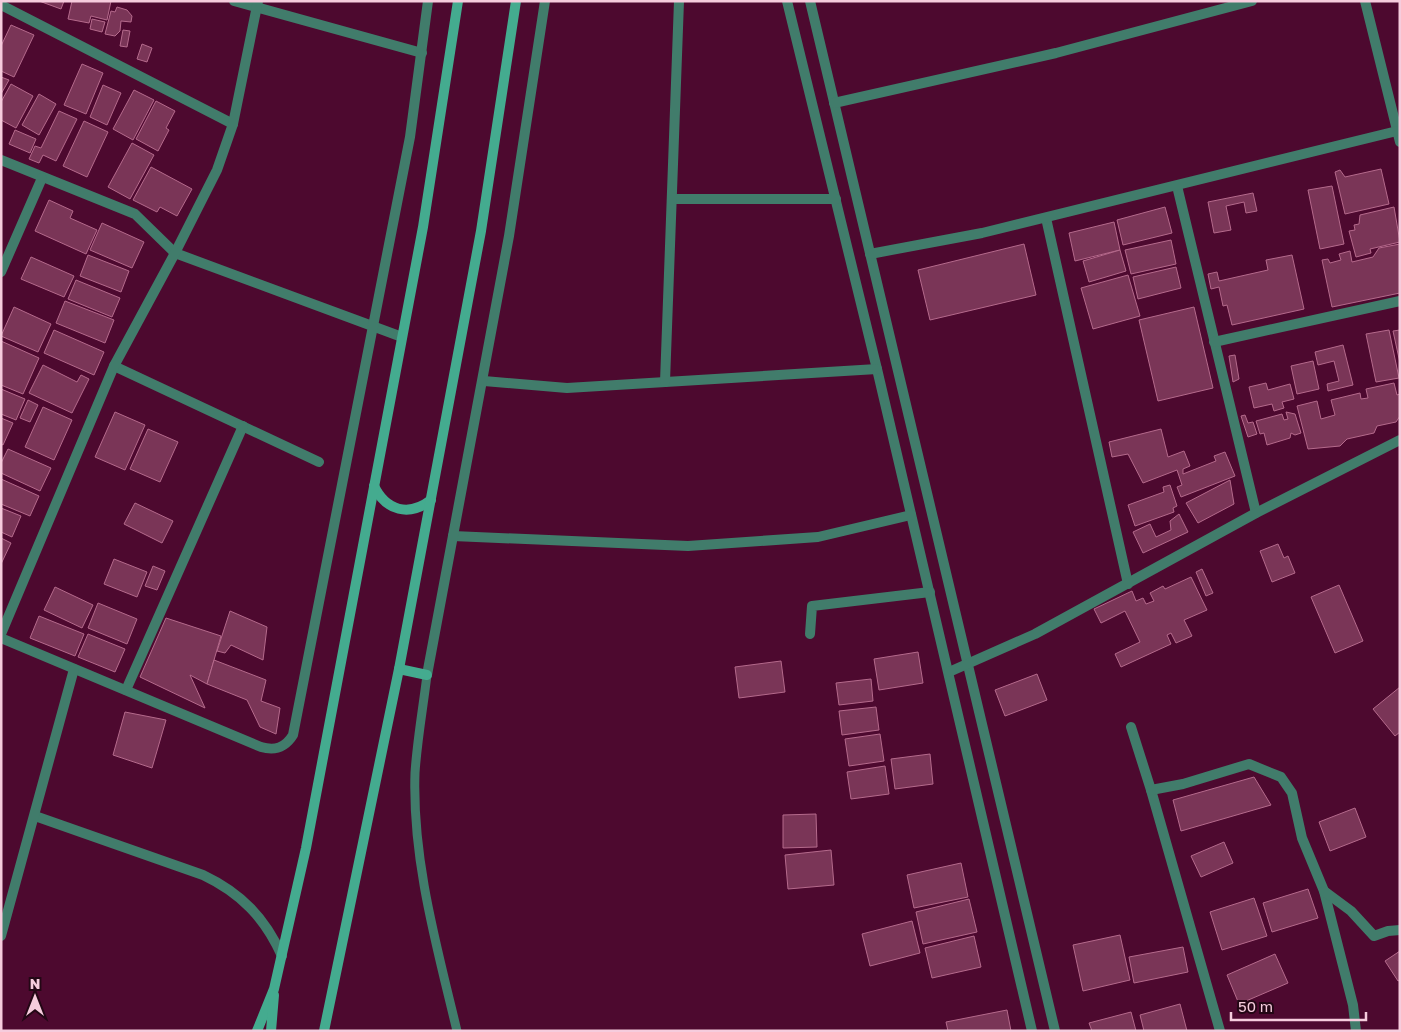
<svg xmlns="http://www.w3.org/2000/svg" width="1401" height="1032" viewBox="0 0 1401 1032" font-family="'Golos Text',sans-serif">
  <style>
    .building { fill: #7a3557; stroke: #b56a8c }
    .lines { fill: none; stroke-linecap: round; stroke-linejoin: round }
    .lane { stroke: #417c6b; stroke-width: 9 }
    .street { stroke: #417c6b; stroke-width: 10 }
    .secondary { stroke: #44ab8f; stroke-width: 10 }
  </style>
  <rect width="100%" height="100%" fill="#4d092f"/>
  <g class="building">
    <polygon points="39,1 64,1 61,9"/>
    <polygon points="72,1 111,1 107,20 91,16 89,23 68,19"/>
    <polygon points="117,7 127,10 132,16 131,22 121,21 120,31 115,36 105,34 111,11 115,12"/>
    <polygon points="92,19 105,22 102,32 90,29"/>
    <polygon points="11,25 34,35 14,77 1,71 1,46"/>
    <polygon points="123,30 130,31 127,47 120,46"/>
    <polygon points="142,44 152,48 147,62 137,59"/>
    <polygon points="82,64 103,73 86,114 64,105"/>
    <polygon points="1,77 9,80 1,94"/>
    <polygon points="11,84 33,96 16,128 1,120 1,102"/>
    <polygon points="103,85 121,93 107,125 90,117"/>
    <polygon points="134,90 154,100 133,140 113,129"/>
    <polygon points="39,94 56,104 39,135 22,125"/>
    <polygon points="156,101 175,111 166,128 169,130 158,151 136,139"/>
    <polygon points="59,111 77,119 56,161 43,155 39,163 29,159 35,146 41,148"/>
    <polygon points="84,121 108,132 87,177 63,166"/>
    <polygon points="15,130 36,139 30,153 9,144"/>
    <polygon points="132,143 154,155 130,199 108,187"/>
    <polygon points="151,167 192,189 177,216 160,207 157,212 133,200"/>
    <polygon points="1381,169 1389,204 1345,214 1335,172 1340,170 1345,177"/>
    <polygon points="1332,186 1344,244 1320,249 1308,190"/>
    <polygon points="1253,193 1257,211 1246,213 1244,202 1226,206 1231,230 1214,233 1208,202"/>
    <polygon points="49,200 73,211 70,218 97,230 86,254 35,231"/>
    <polygon points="1165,207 1172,233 1123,245 1117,220"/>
    <polygon points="1394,207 1400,242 1370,249 1371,253 1356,257 1349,231 1355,230 1354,225 1359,224 1360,215"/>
    <polygon points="1114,222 1120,250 1075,261 1069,233"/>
    <polygon points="102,223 144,242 132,268 90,250"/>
    <polygon points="1171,240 1176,264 1131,274 1125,250"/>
    <polygon points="1024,244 1036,295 930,320 918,270"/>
    <polygon points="1400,244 1400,293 1332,307 1322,260 1328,259 1330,263 1341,260 1339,254 1350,251 1352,262 1373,257 1379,248"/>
    <polygon points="1120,250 1126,271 1089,282 1083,261"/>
    <polygon points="88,255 129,271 121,292 80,276"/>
    <polygon points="1292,255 1304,309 1232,325 1227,305 1223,306 1219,287 1211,289 1208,274 1217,272 1219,281 1268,270 1266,260"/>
    <polygon points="31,257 74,276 64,297 21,279"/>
    <polygon points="1176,267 1181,288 1138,299 1133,277"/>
    <polygon points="1128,275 1140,316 1093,329 1081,288"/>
    <polygon points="76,280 120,298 112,317 68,299"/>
    <polygon points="65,301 114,320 105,343 56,323"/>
    <polygon points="14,307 51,324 38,352 1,336"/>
    <polygon points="1194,307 1213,388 1158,401 1139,320"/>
    <polygon points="54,330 104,352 94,375 44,353"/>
    <polygon points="1389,330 1399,378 1376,382 1366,334"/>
    <polygon points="1400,330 1400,363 1393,331"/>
    <polygon points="1,341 39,358 23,394 1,385"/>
    <polygon points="1343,345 1353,385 1328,391 1327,384 1339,381 1334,361 1318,365 1315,352"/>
    <polygon points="1235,355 1239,379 1233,382 1229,356"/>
    <polygon points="1313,361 1319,389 1297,394 1291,366"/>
    <polygon points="43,365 77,382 81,375 89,379 72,413 29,393"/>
    <polygon points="1266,383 1268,390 1290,384 1294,399 1282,402 1284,408 1274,411 1272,404 1254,408 1249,387"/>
    <polygon points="1394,383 1397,395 1400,394 1400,389 1400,416 1396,422 1377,426 1374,433 1347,439 1340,446 1308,449 1297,406 1317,401 1321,419 1335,415 1331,400 1360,393 1361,399 1368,398 1366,389"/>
    <polygon points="1,389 25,399 16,420 1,414"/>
    <polygon points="28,400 38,405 30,422 20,418"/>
    <polygon points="43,407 72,420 54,460 25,447"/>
    <polygon points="115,412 145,425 125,470 95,457"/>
    <polygon points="1286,412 1295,414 1301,433 1295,435 1291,433 1290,438 1267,445 1264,433 1260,434 1256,421 1282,414 1284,420 1288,419"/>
    <polygon points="1245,415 1248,423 1253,422 1257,434 1248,437 1241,416"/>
    <polygon points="1,418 13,423 3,445 1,444"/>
    <polygon points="148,429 178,442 160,482 130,469"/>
    <polygon points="1161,429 1168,457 1184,451 1190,466 1183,469 1183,474 1216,461 1214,456 1225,452 1235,476 1181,497 1177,487 1182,485 1177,470 1143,483 1128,454 1112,457 1109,442"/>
    <polygon points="8,449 51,468 40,491 1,473 1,463"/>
    <polygon points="1,479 39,496 30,516 1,504"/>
    <polygon points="1230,480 1234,504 1198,523 1186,503"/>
    <polygon points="1170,485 1177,506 1173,508 1174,512 1135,526 1128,505 1164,492 1163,487"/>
    <polygon points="135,503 173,521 162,543 124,524"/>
    <polygon points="1,508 21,516 12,537 1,532"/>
    <polygon points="1179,514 1188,532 1143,553 1133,532 1150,524 1156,537 1171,530 1170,521"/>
    <polygon points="1,538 11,543 1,564"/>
    <polygon points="1278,544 1284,558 1288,556 1295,573 1272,582 1260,551"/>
    <polygon points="114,559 147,572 137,597 104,584"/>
    <polygon points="153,566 165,571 157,590 145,586"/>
    <polygon points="1202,569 1213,593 1206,596 1196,572"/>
    <polygon points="1191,577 1207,610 1184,620 1192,636 1176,643 1171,633 1167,635 1171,644 1121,667 1115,654 1140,642 1125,611 1101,623 1094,609 1132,591 1136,601 1143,598 1146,604 1154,601 1150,593 1163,586 1165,589"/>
    <polygon points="1339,585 1363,641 1335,653 1311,597"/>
    <polygon points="55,587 93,605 82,628 44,610"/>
    <polygon points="98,603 137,619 127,644 88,628"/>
    <polygon points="230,611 267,627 263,660 231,645 225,653 217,651"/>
    <polygon points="39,616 84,634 75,656 30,638"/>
    <polygon points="166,618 221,636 207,684 190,675 205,708 140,677"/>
    <polygon points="88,634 125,649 115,672 78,657"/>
    <polygon points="918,652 923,683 879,690 874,659"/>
    <polygon points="214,660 266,680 261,701 280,708 276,734 260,727 247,700 207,684"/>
    <polygon points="781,661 785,692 739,698 735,667"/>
    <polygon points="1037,674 1047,700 1005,716 995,690"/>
    <polygon points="871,679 873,701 839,705 836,683"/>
    <polygon points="1400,687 1400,732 1395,736 1373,709"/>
    <polygon points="876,707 879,730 842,735 839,711"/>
    <polygon points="125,712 166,720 152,768 113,755"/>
    <polygon points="880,734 884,761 849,766 845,739"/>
    <polygon points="930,754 933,784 895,789 891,759"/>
    <polygon points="885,766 889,794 851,799 847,772"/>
    <polygon points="1254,777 1271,805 1181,831 1173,800"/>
    <polygon points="1355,808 1366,837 1330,851 1319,822"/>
    <polygon points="816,814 817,847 783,848 783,815"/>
    <polygon points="1224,842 1233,863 1201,877 1191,856"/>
    <polygon points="831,850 834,885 788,889 785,855"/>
    <polygon points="961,863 968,897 914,908 907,875"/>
    <polygon points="1308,889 1318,918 1272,932 1263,903"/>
    <polygon points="1254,898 1267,936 1222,950 1210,912"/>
    <polygon points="969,899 977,932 923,944 916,912"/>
    <polygon points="912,921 920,953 870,966 862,934"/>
    <polygon points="1120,935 1130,980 1083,991 1073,945"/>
    <polygon points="974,936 981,967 932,978 925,948"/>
    <polygon points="1183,947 1188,972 1134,983 1129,957"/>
    <polygon points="1400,951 1400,980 1398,981 1385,961"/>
    <polygon points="1275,954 1288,983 1239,1004 1227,975"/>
    <polygon points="1180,1004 1187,1031 1144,1031 1140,1015"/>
    <polygon points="1007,1010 1011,1031 948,1031 946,1022"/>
    <polygon points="1131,1012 1136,1031 1092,1031 1089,1023"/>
  </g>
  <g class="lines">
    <path class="lane" d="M427,675C423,708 417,741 415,773C412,860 437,947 457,1031"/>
    <g class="street">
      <polyline points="234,1 422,53"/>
      <polyline points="787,1 877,369 1032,1031"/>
      <polyline points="810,1 1055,1031"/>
      <polyline points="1365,1 1400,142"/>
      <polyline points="1,5 233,124"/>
      <polyline points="834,103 1056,53 1252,1"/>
      <polyline points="1,160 135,214 175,253 402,337"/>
      <polyline points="1177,186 1256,513"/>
      <polyline points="673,199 836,199"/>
      <polyline points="1046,218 1128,584"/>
      <polyline points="870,254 982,233 1397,131"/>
      <polyline points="1,272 42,178"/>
      <polyline points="1214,342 1400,301"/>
      <polyline points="114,366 319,462"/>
      <polyline points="484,381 567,388 877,369"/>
      <polyline points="665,382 679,1"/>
      <polyline points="453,536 688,546 818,537 911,515"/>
      <polyline points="1,634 114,366 175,253 217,170 233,124 258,1"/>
      <polyline points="810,634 812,606 930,592"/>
      <path d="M1,638L261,747C275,751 285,748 293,735L410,137L428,1"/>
      <polyline points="949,672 1035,634 1256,513 1400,440"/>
      <polyline points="427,675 509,236 545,1"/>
      <polyline points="126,690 243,426"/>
      <polyline points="1131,727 1151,790 1220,1031"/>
      <polyline points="1151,790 1183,784 1249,764 1281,777 1292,793 1302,838 1324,891 1353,1005 1356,1031"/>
      <path d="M35,816L203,875C241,893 265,918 282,956"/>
      <polyline points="1324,891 1351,911 1374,936 1388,931 1400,930"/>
      <polyline points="1,936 74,669"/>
    </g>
    <g class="secondary">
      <path d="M374,486C386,511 409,517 431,500"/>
      <polyline points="399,669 427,675"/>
      <polyline points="257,1031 274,989 306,848 423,227 458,1"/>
      <polyline points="271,1031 274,995"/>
      <polyline points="324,1031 399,669 481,231 516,1"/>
    </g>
  </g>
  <rect width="1401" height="1032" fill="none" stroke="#f6ccdd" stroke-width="5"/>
  <g transform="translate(35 997)" stroke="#230715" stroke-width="4" paint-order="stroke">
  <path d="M0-4L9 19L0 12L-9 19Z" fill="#f6ccdd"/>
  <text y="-8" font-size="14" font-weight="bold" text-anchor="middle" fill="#f6ccdd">N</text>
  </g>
  <path d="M1231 1012v8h135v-8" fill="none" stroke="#f6ccdd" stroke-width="2.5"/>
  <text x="1238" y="1012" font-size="15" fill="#f6ccdd" stroke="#230715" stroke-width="4" paint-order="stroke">50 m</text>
</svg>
